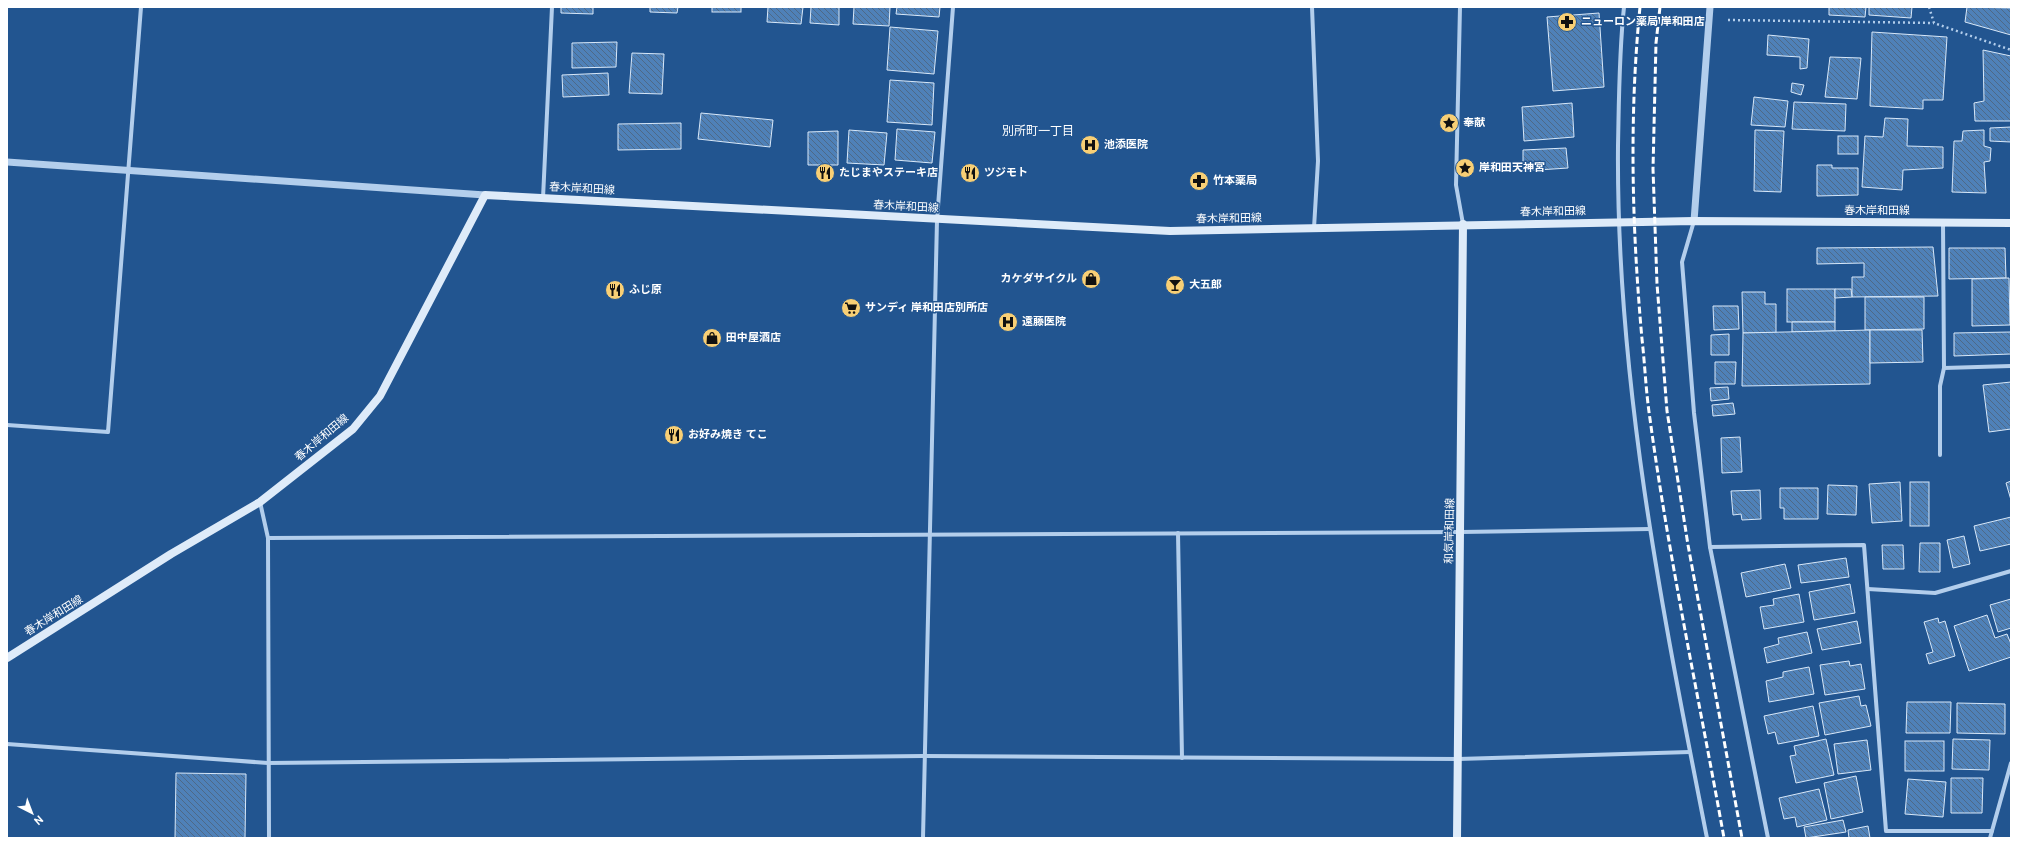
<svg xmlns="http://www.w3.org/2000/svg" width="2018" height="845" viewBox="0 0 2018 845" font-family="Overpass,'Noto Sans JP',sans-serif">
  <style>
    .building { fill: url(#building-back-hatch); stroke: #d8e8f9 }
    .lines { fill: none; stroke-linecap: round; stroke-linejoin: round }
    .path { stroke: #b3ceec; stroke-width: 2.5; stroke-dasharray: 2 3; stroke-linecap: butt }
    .minor { stroke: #b3ceec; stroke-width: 4 }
    .tertiary { stroke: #b3ceec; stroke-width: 7 }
    .secondary { stroke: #deebf9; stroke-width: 8 }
    .rail { stroke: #fff; stroke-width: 3; stroke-dasharray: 7 3; stroke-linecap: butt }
    .labels { text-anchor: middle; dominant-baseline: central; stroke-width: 3; stroke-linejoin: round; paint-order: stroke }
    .poi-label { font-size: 11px; font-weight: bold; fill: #fff; stroke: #225590; text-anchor: start }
    .street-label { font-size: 11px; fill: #fff; stroke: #225590 }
    .neighbourhood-label { font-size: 12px; fill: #fff; stroke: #225590 }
  </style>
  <defs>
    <pattern id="building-back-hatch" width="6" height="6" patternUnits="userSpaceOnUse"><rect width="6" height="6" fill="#4f81b8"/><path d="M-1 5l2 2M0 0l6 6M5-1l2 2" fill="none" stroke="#4e6987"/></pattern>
  </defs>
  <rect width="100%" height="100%" fill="#225590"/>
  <g class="building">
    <polygon points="561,7 593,7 593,14 561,13"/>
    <polygon points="650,7 678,7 677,13 650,12"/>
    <rect x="712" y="7" width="29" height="5"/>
    <polygon points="768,7 803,7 801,24 767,22"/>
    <polygon points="811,7 839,7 839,25 810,23"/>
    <polygon points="854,7 890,7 889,26 853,24"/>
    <polygon points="897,7 940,7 939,17 896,14"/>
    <polygon points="1829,7 1866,7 1865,17 1829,15"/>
    <polygon points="1869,7 1912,7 1911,18 1869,15"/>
    <polygon points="1967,7 2011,8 2011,35 1965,22"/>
    <polygon points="1599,13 1604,87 1553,91 1547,17"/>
    <polygon points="890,27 938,31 934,74 887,70"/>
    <polygon points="1872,32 1947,37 1943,100 1923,100 1923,109 1870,106"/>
    <polygon points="1768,35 1809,39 1807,68 1800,69 1800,57 1767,55"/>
    <polygon points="617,42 616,67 572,68 572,43"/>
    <polygon points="1983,50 2011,56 2011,121 1975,121 1974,103 1984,101"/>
    <polygon points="632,53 664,54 662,94 629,93"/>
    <polygon points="1830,57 1861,58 1857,99 1825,97"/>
    <polygon points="608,73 609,95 563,97 562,75"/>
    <polygon points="890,80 934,83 932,125 887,122"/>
    <polygon points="1792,83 1804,85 1801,95 1791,92"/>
    <polygon points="1754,97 1788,101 1785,127 1751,125"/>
    <polygon points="1794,102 1846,104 1845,131 1792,129"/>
    <polygon points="1572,103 1574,137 1524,141 1522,107"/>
    <polygon points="701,113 773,120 770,147 698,139"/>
    <polygon points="1885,118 1908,119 1907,146 1943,147 1943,168 1903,170 1902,190 1862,187 1865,136 1883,137"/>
    <polygon points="681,123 681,149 618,150 618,124"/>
    <polygon points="2011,127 2011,142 1990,141 1990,128"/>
    <polygon points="897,129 935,132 932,163 895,160"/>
    <polygon points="849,130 887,133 884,165 847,163"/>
    <polygon points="1755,130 1784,131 1781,192 1754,191"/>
    <polygon points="1984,130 1984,146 1991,148 1990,161 1984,162 1986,193 1952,192 1954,141 1962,141 1963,131"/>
    <polygon points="838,131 838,165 808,165 808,132"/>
    <rect x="1838" y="136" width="20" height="18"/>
    <polygon points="1566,148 1568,168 1523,171 1523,150"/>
    <polygon points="1817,165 1832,165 1832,168 1858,168 1858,195 1817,196"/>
    <polygon points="1933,247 1938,296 1852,297 1852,277 1864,277 1864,263 1817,264 1817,248"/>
    <polygon points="1949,248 2005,248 2006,278 1949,279"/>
    <polygon points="2009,278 2010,325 1972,326 1972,279"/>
    <rect x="1787" y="289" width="48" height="33"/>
    <polygon points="1835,289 1851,289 1852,297 1835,298"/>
    <polygon points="1742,292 1765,292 1765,304 1776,304 1776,333 1743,333"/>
    <polygon points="1865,297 1924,297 1924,329 1865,330"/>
    <polygon points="1713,306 1738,306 1739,329 1714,330"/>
    <polygon points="1792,322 1835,322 1835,331 1792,332"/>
    <polygon points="1870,330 1870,384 1742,386 1743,333"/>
    <polygon points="1870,330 1922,330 1923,362 1870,363"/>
    <polygon points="2011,332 2011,354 1954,356 1954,333"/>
    <polygon points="1729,334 1729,355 1711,355 1711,335"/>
    <polygon points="1715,362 1736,362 1735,384 1715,384"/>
    <polygon points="2011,382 2011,429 1989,432 1983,385"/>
    <polygon points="1728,387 1729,399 1711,401 1710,388"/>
    <polygon points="1733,403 1735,414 1713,416 1712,405"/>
    <polygon points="1740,437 1742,472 1722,473 1721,438"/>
    <polygon points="2011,481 2011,500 2006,483"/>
    <polygon points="1900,482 1902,521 1872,523 1869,484"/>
    <rect x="1910" y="482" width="19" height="44"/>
    <polygon points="1828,485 1857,486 1856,515 1827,514"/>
    <polygon points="1780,488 1818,488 1818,519 1784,519 1784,508 1780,508"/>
    <polygon points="1760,490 1761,519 1742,520 1741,514 1733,515 1731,491"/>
    <polygon points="2011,517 2011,544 1980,551 1974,526"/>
    <polygon points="1964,536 1970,564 1953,568 1947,540"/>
    <polygon points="1920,543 1940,543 1940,572 1919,572"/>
    <polygon points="1882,545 1903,545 1904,569 1883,569"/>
    <polygon points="1846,558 1849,577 1801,583 1798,565"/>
    <polygon points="1785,564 1791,588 1746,597 1741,573"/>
    <polygon points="1850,584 1855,613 1814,620 1809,592"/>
    <polygon points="1799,594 1804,622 1764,629 1760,607 1774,605 1773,599"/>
    <polygon points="2011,599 2011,628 1998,632 1990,605"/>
    <polygon points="1987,615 1995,638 2007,634 2011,644 2011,657 1969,671 1954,626"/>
    <polygon points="1938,618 1939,623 1945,621 1955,656 1929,664 1926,654 1933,652 1924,622"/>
    <polygon points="1857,621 1861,643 1822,650 1817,629"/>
    <polygon points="1807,632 1812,653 1767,663 1764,648 1779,644 1778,638"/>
    <polygon points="1849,661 1850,666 1861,664 1865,689 1825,695 1820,665"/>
    <polygon points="1809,667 1814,694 1769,702 1766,681 1783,677 1783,672"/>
    <polygon points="1859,696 1861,706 1866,705 1871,726 1825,735 1819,703"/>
    <polygon points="1907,702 1951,702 1950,733 1906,733"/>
    <polygon points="1957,703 2005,704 2005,734 1957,733"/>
    <polygon points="1813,706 1819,736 1778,744 1775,732 1768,734 1764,716"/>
    <polygon points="1826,739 1834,775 1796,783 1790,756 1796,755 1794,746"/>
    <polygon points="1953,739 1990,740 1989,770 1952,769"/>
    <polygon points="1867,740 1871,770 1838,774 1834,744"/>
    <rect x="1905" y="741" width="39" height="30"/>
    <polygon points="176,773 246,774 245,838 175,838"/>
    <polygon points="1856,776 1863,812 1831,819 1824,783"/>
    <polygon points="1951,778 1983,778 1982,813 1951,813"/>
    <polygon points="1908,779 1946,782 1943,817 1905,814"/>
    <polygon points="1819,789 1827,820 1797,827 1795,817 1784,819 1779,798"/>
    <polygon points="1843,820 1846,832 1806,838 1804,827"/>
    <polygon points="1868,826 1870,838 1849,838 1848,830"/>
  </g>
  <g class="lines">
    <g class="path">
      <polyline points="1929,7 1934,23 2011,50"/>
      <polyline points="1728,20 1934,23"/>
    </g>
    <g class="minor">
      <polyline points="1312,7 1318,161 1314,228"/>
      <polyline points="1460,7 1456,185 1463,224"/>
      <path d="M1624,7C1619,53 1619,99 1618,146C1616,379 1662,610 1707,838"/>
      <polyline points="543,198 552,7"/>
      <polyline points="1694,221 1682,262 1694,413 1710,547 1768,838"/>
      <polyline points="1944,368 2011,366"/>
      <polyline points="7,425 108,432 141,7"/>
      <polyline points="1940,455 1940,386 1944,368 1943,223"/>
      <polyline points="260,502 268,538 269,838"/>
      <polyline points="1178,533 1182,758"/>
      <polyline points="268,538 1461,532 1650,529"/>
      <polyline points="1710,547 1864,545 1886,831 1992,831"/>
      <polyline points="1868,589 1935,593 2011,571"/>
      <polyline points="7,744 268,763 923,756 1458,759 1690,752"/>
      <polyline points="923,838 937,220 953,7"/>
      <polyline points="1990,838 2011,763"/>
    </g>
    <g class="tertiary">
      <polyline points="7,162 485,195"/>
      <polyline points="1694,221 1710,7"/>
    </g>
    <g class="secondary">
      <polyline points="7,658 171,554 260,502 353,429 380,396 485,195 1170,231 1694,221 2011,223"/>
      <polyline points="1457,838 1463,224"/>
    </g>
    <g class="rail">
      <path d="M1640,7C1629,117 1632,229 1642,339C1645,366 1646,393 1650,419C1669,559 1699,699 1724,838"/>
      <polyline points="1660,7 1656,43 1653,169 1657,284 1667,411 1688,545 1742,838"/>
    </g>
  </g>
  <defs>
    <symbol id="pharmacy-disc" viewBox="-11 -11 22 22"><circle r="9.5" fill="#f8cf75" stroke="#225590"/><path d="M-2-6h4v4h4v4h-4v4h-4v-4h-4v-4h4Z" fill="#111"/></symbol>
    <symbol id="sight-disc" viewBox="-11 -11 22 22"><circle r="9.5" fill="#f8cf75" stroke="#225590"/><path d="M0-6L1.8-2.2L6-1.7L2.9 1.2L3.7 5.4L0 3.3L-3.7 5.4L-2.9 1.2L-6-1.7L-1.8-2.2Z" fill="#111"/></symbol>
    <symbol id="hospital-disc" viewBox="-11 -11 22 22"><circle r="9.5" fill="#f8cf75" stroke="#225590"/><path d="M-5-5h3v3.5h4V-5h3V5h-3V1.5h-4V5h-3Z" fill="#111"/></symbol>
    <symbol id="restaurant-disc" viewBox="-11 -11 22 22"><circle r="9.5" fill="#f8cf75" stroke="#225590"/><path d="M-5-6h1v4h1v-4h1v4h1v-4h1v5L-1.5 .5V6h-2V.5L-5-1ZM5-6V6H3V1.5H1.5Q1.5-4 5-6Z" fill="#111"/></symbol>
    <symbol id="shop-disc" viewBox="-11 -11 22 22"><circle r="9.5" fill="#f8cf75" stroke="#225590"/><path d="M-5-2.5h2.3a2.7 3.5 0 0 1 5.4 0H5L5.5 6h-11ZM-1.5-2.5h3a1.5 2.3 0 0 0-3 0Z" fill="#111"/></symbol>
    <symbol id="bar-disc" viewBox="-11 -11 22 22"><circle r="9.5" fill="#f8cf75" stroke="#225590"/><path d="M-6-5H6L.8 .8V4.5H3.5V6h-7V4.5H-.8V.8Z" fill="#111"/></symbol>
    <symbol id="supermarket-disc" viewBox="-11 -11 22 22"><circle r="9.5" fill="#f8cf75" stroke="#225590"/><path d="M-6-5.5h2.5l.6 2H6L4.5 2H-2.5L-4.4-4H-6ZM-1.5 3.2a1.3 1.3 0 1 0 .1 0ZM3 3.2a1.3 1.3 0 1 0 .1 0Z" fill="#111"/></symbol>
  </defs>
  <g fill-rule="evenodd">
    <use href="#pharmacy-disc" x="1556" y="11" width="22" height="22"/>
    <use href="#sight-disc" x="1438" y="112" width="22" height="22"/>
    <use href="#hospital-disc" x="1079" y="134" width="22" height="22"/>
    <use href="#sight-disc" x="1454" y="157" width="22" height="22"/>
    <use href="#restaurant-disc" x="814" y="162" width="22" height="22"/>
    <use href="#restaurant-disc" x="959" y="162" width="22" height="22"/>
    <use href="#pharmacy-disc" x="1188" y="170" width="22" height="22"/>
    <use href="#shop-disc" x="1080" y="268" width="22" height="22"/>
    <use href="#bar-disc" x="1164" y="274" width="22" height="22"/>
    <use href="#restaurant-disc" x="604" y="279" width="22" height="22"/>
    <use href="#supermarket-disc" x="840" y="297" width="22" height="22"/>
    <use href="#hospital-disc" x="997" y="311" width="22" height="22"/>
    <use href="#shop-disc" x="701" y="327" width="22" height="22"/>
    <use href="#restaurant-disc" x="663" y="424" width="22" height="22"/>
  </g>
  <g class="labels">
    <g class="poi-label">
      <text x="1581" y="22">ニューロン薬局 岸和田店</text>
      <text x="1463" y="123">奉献</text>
      <text x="1104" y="145">池添医院</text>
      <text x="1479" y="168">岸和田天神宮</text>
      <text x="839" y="173">たじまやステーキ店</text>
      <text x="984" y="173">ツジモト</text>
      <text x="1213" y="181">竹本薬局</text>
      <text x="1077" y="279" text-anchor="end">カケダサイクル</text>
      <text x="1189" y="285">大五郎</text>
      <text x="629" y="290">ふじ原</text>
      <text x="865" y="308">サンディ 岸和田店別所店</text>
      <text x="1022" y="322">遠藤医院</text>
      <text x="726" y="338">田中屋酒店</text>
      <text x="688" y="435">お好み焼き てこ</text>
    </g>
    <g class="street-label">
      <text transform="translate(582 189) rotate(3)">春木岸和田線</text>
      <text transform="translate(906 207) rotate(3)">春木岸和田線</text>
      <text x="1877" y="211">春木岸和田線</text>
      <text transform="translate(1553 212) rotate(-1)">春木岸和田線</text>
      <text transform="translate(1229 219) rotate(-1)">春木岸和田線</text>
      <text transform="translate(322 438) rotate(-40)">春木岸和田線</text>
      <text transform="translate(1450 531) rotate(-89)">和気岸和田線</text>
      <text transform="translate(54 616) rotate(-32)">春木岸和田線</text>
    </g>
    <g class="neighbourhood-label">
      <text x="1038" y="132">別所町一丁目</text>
    </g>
  </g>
  <rect width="2018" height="845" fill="none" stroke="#ffffff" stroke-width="16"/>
  <g transform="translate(32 813) rotate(138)" stroke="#225590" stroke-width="3" paint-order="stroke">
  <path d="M0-3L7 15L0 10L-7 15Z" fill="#ffffff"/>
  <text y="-6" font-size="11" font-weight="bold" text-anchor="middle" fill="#ffffff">N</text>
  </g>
</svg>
